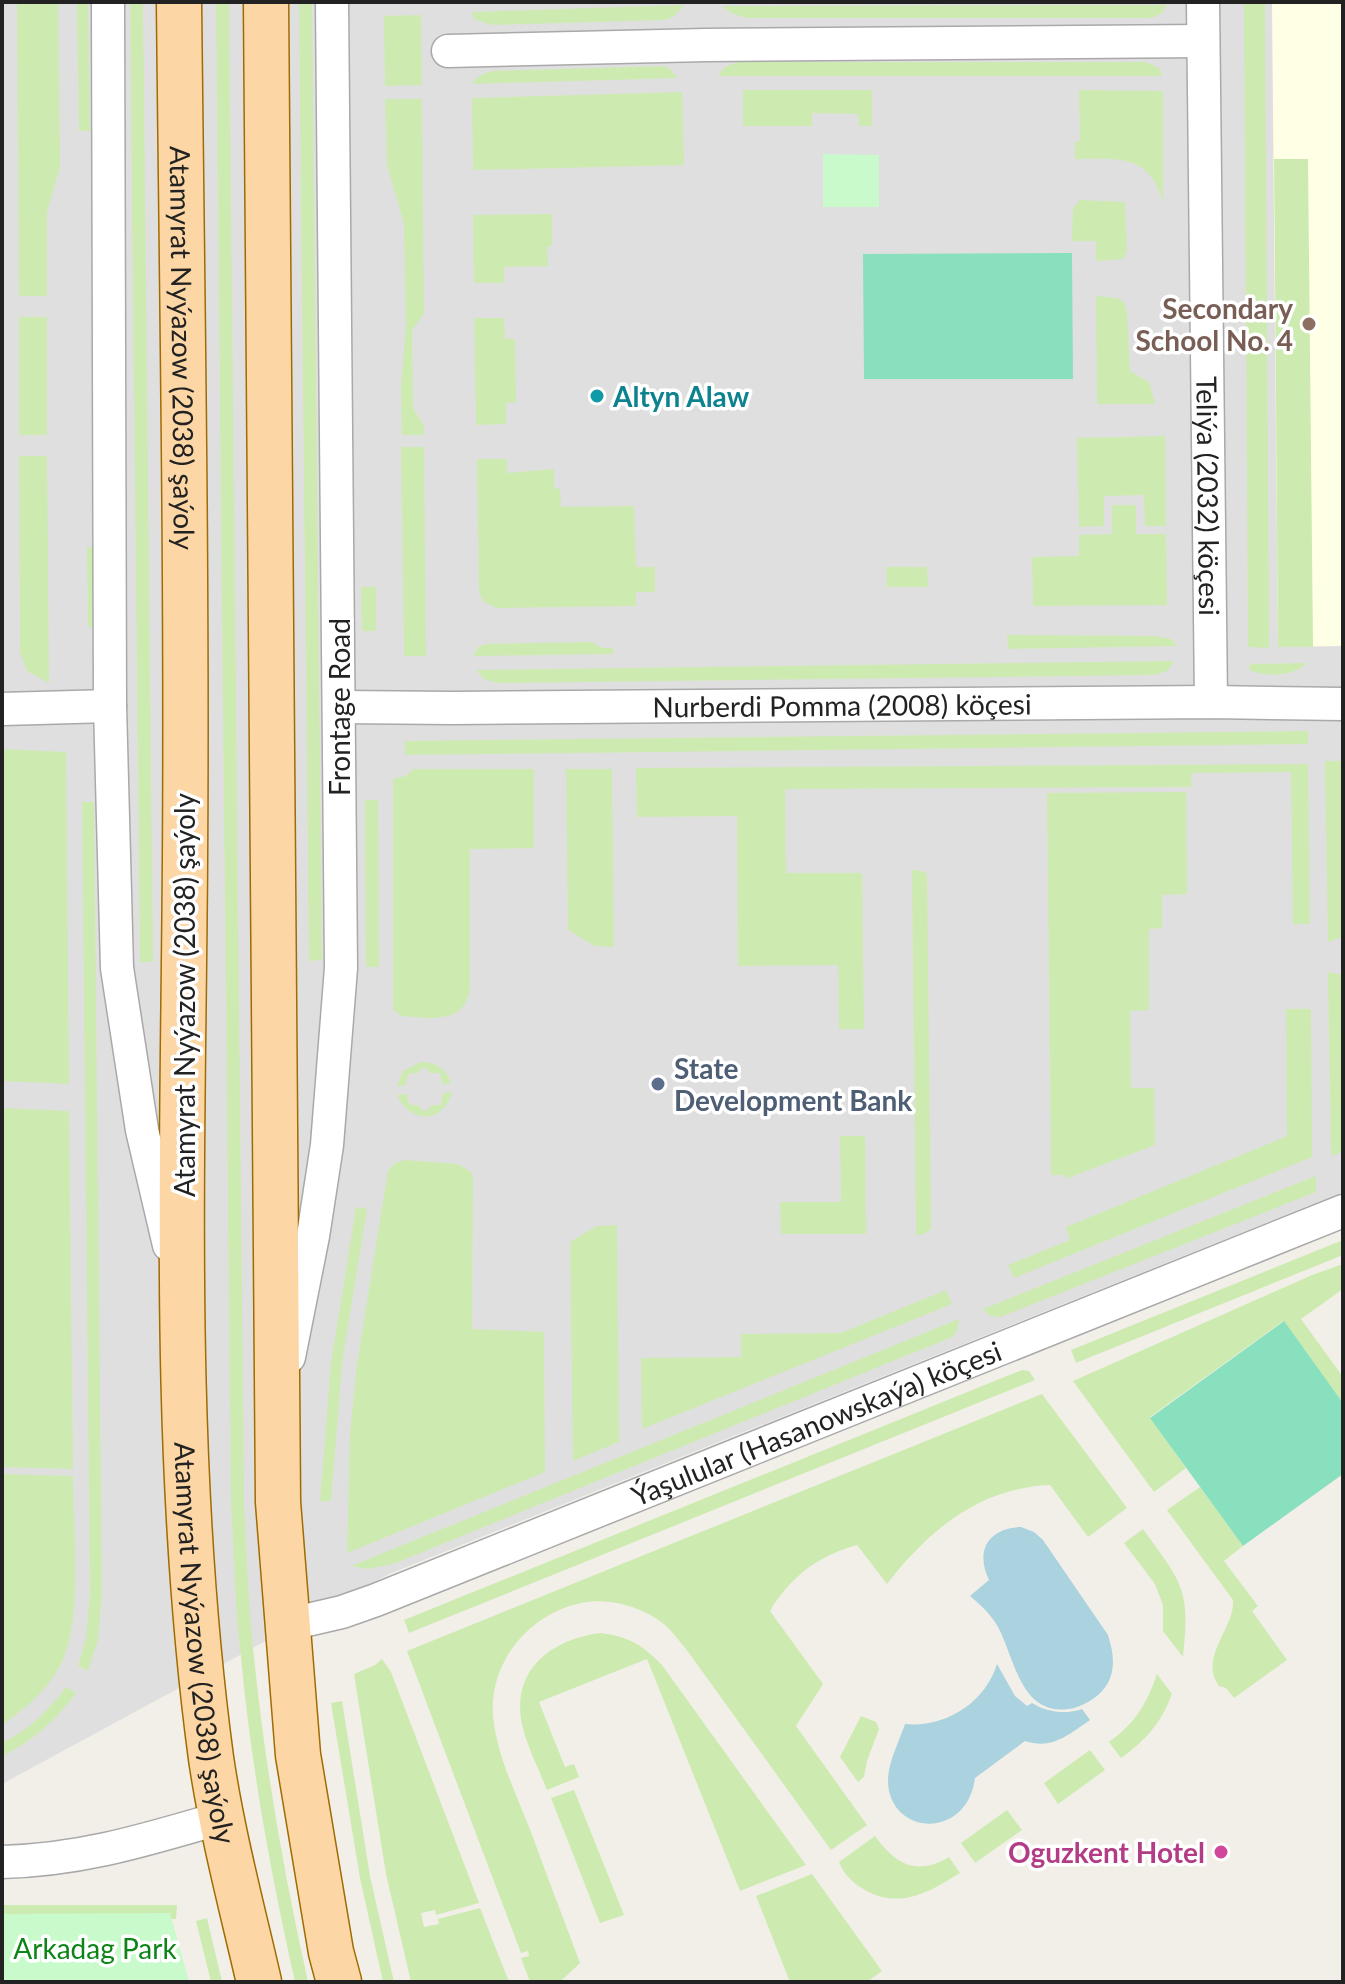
<svg xmlns="http://www.w3.org/2000/svg" width="1345" height="1984" viewBox="0 0 1345 1984" font-family="Lato,sans-serif">
  <style>
    .residential { fill: #e0dfdf }
    .education { fill: #ffffe5 }
    .grass { fill: #cdebb0 }
    .park { fill: #c8facc }
    .pitch { fill: #88e0be }
    .water { fill: #aad3df }
    .lines { fill: none; stroke-linecap: round; stroke-linejoin: round }
    .street-casing { stroke: #a9a9a9; stroke-width: 35 }
    .primary-casing { stroke: #a06b00; stroke-width: 47 }
    .street { stroke: #fff; stroke-width: 32 }
    .primary { stroke: #fcd6a4; stroke-width: 44 }
    .education-dot { fill: #8d6e63; stroke: #fff; stroke-width: 3 }
    .culture-dot { fill: #0f9aa8; stroke: #fff; stroke-width: 3 }
    .service-dot { fill: #5c6f8a; stroke: #fff; stroke-width: 3 }
    .hotel-dot { fill: #d1479c; stroke: #fff; stroke-width: 3 }
    .labels { text-anchor: middle; dominant-baseline: central; stroke-width: 7; stroke-linejoin: round; paint-order: stroke }
    .education-label { font-size: 28px; font-weight: bold; fill: #785e54; stroke: #fff; text-anchor: end }
    .street-label { font-size: 28px; fill: #222; stroke: #fff }
    .culture-label { font-size: 28px; font-weight: bold; fill: #0d838f; stroke: #fff; text-anchor: start }
    .service-label { font-size: 28px; font-weight: bold; fill: #4e5e75; stroke: #fff; text-anchor: start }
    .hotel-label { font-size: 28px; font-weight: bold; fill: #b23c85; stroke: #fff; text-anchor: end }
    .park-label { font-size: 28px; fill: #0c8416; stroke: #fff }
  </style>
  <rect width="100%" height="100%" fill="#f2efe9"/>
  <polygon class="residential" points="2,2 1343,2 1343,1192 389,1574 2,1784"/>
  <polygon class="education" points="1272,2 1343,2 1343,646 1278,647"/>
  <g class="grass">
    <polygon points="17,2 58,2 60,167 47,212 47,296 19,296"/>
    <polygon points="77,2 88,2 90,131 79,131"/>
    <polygon points="130,2 143,2 153,962 140,962"/>
    <path d="M216,2H229L244,1504C247,1555 248,1606 254,1657C265,1766 284,1874 308,1982H295C271,1875 251,1766 241,1657C235,1606 234,1555 231,1504Z"/>
    <polygon points="299,2 312,2 322,960 309,961"/>
    <polygon points="1244,2 1265,2 1269,648 1248,647"/>
    <polygon points="684,5 675,16 665,20 492,25 474,19 472,12"/>
    <polygon points="1167,5 1162,13 1151,18 747,18 731,13 722,6"/>
    <polygon points="421,15 422,85 385,86 384,16"/>
    <polygon points="738,62 1146,62 1159,68 1162,76 718,76 725,67"/>
    <polygon points="663,66 669,68 678,78 471,84 481,75 492,71"/>
    <polygon points="743,90 872,90 872,126 859,126 858,114 812,113 812,126 743,126"/>
    <path d="M1079,90L1163,91V202C1149,153 1117,159 1075,159V142L1080,141Z"/>
    <polygon points="682,92 684,165 473,170 472,98"/>
    <polygon points="385,99 422,99 424,314 412,330 413,408 424,426 424,435 402,435 401,385 406,327 404,224 387,165"/>
    <polygon points="1274,159 1308,159 1313,647 1278,647"/>
    <polygon points="1080,200 1125,202 1127,251 1123,259 1096,261 1096,241 1072,241 1073,208"/>
    <polygon points="552,214 552,246 547,247 548,266 504,267 504,283 474,283 473,215"/>
    <polygon points="1096,296 1117,298 1124,302 1127,312 1130,371 1149,382 1155,404 1097,404"/>
    <rect x="19" y="317" width="28" height="118"/>
    <polygon points="474,318 504,318 505,339 515,339 516,402 506,403 506,424 476,425"/>
    <polygon points="1165,436 1166,526 1145,526 1144,495 1104,496 1104,526 1079,527 1077,438"/>
    <polygon points="401,447 424,447 426,656 404,656"/>
    <polygon points="19,456 47,456 49,683 27,671 20,652"/>
    <polygon points="477,459 507,459 507,473 554,469 554,488 560,489 561,507 634,506 636,567 655,567 655,592 636,592 636,606 497,608 484,602 479,593"/>
    <polygon points="1112,505 1136,505 1136,534 1166,534 1167,605 1033,606 1032,557 1079,556 1079,535 1112,534"/>
    <polygon points="87,547 93,547 94,627 88,627"/>
    <polygon points="886,567 927,567 928,587 887,587"/>
    <polygon points="361,587 376,587 376,631 362,631"/>
    <polygon points="1007,635 1154,636 1171,639 1177,646 1008,649"/>
    <polygon points="591,642 602,648 613,648 613,654 473,656 478,647 486,644"/>
    <polygon points="1174,661 1167,671 1153,675 498,683 484,679 476,670"/>
    <path d="M1307,663C1292,677 1268,677 1249,670L1250,664Z"/>
    <polygon points="1308,731 1308,744 405,755 405,741"/>
    <polygon points="2,749 66,752 69,1084 2,1081"/>
    <polygon points="1325,761 1343,761 1343,937 1328,942"/>
    <polygon points="1308,764 1310,924 1293,924 1291,772 1192,773 1191,787 785,789 786,873 862,873 864,1029 839,1029 838,965 738,966 737,816 637,817 636,768"/>
    <path d="M413,769H534V848L470,849V990C463,1025 431,1018 401,1016L393,1009V779L406,776Z"/>
    <polygon points="566,769 612,769 614,947 595,946 568,930"/>
    <polygon points="1186,792 1187,894 1162,895 1162,928 1149,929 1149,1010 1130,1011 1131,1088 1154,1088 1155,1145 1065,1179 1065,1175 1051,1175 1047,793"/>
    <polygon points="365,800 378,800 379,967 366,967"/>
    <polygon points="82,802 94,802 102,1593 98,1640 88,1671 78,1666 86,1638 90,1593"/>
    <polygon points="912,870 922,871 927,874 931,1229 924,1234 916,1235"/>
    <polygon points="1328,972 1343,975 1343,1151 1331,1156"/>
    <polygon points="1286,1009 1311,1009 1312,1157 1014,1278 1008,1265 1070,1240 1066,1227 1287,1136"/>
    <path d="M421,1062C436,1062 446,1069 451,1083L442,1084L440,1073H431L424,1067L417,1073L408,1074L406,1085L397,1086L403,1071Z"/>
    <path d="M452,1092C443,1124 410,1124 397,1095L407,1094L409,1105H418L425,1112L432,1105H441L443,1093Z"/>
    <polygon points="2,1108 69,1111 73,1469 2,1467"/>
    <polygon points="840,1136 865,1136 866,1234 781,1234 780,1202 841,1202"/>
    <polygon points="405,1160 458,1164 471,1172 473,1178 472,1329 544,1332 545,1472 347,1553 350,1434 357,1364 388,1171 395,1163"/>
    <polygon points="1316,1176 1316,1192 1000,1317 990,1316 983,1309"/>
    <polygon points="356,1207 367,1209 342,1364 331,1501 320,1501 331,1363"/>
    <polygon points="617,1225 619,1442 573,1461 570,1242 597,1226"/>
    <polygon points="1343,1240 1343,1255 1076,1363 1071,1350"/>
    <polygon points="1343,1264 1343,1289 1301,1319 1343,1377 1343,1403 1283,1321 1150,1417 1186,1468 1154,1492 1073,1381 1312,1275"/>
    <polygon points="946,1290 952,1304 642,1429 641,1358 741,1357 741,1334 841,1333"/>
    <polygon points="959,1319 957,1331 952,1337 393,1564 368,1569 351,1566"/>
    <polygon points="1022,1370 1029,1371 1035,1380 409,1633 404,1620"/>
    <path d="M1042,1394L1127,1508L1088,1537L1050,1485C979,1488 929,1530 887,1584L857,1545C818,1556 791,1576 770,1611L823,1684L796,1726L867,1825L831,1850L686,1649C678,1640 671,1629 661,1622C641,1606 606,1597 581,1603C526,1615 485,1667 494,1724C499,1760 518,1798 531,1832C547,1876 564,1920 580,1963L560,1982H530L521,1958L529,1956L528,1951L521,1953L407,1651Z"/>
    <path d="M2,1474L73,1476C73,1526 83,1618 62,1662C49,1689 26,1708 2,1725Z"/>
    <path d="M1200,1487L1243,1546L1224,1561L1258,1606L1252,1611L1287,1660L1234,1698L1226,1688L1219,1686C1198,1658 1235,1628 1233,1600L1167,1510Z"/>
    <path d="M1143,1529C1182,1583 1191,1589 1183,1657L1163,1631V1605L1155,1584L1124,1543Z"/>
    <path d="M601,1633C628,1636 644,1646 662,1665L806,1865L740,1891L647,1659L539,1702L565,1767L574,1764L579,1777L547,1790C538,1767 525,1743 521,1719C513,1667 555,1638 601,1633Z"/>
    <polygon points="382,1659 391,1672 479,1903 436,1915 435,1910 421,1913 424,1927 439,1924 438,1919 480,1908 509,1982 411,1982 386,1874 354,1674 375,1665"/>
    <path d="M1157,1674L1172,1694C1162,1722 1145,1741 1121,1758L1109,1742C1135,1724 1147,1703 1157,1674Z"/>
    <path d="M66,1687L76,1693C55,1721 33,1741 2,1756V1743C29,1730 48,1711 66,1687Z"/>
    <polygon points="342,1701 370,1876 394,1982 383,1982 360,1878 331,1703"/>
    <polygon points="861,1716 876,1722 879,1729 867,1761 864,1777 858,1782 840,1757"/>
    <polygon points="1090,1750 1105,1770 1058,1804 1044,1783"/>
    <polygon points="574,1790 624,1915 600,1923 551,1798"/>
    <polygon points="1007,1810 1022,1830 975,1863 961,1843"/>
    <path d="M875,1836C896,1865 917,1876 949,1857L960,1873C929,1892 900,1910 865,1890C853,1883 844,1875 839,1862Z"/>
    <polygon points="812,1874 882,1971 867,1982 790,1982 756,1896"/>
    <polygon points="2,1905 177,1905 176,1919 2,1919"/>
    <polygon points="207,1918 222,1982 211,1982 196,1921"/>
  </g>
  <g class="park">
    <polygon points="823,154 879,155 879,207 823,207"/>
    <polygon points="170,1913 189,1982 2,1982 2,1914"/>
  </g>
  <g class="pitch">
    <polygon points="1072,253 1073,379 864,379 863,254"/>
    <polygon points="1284,1321 1343,1403 1343,1474 1243,1546 1150,1418"/>
  </g>
  <g class="water">
    <path d="M1021,1527L1034,1532L1043,1540L1108,1635C1113,1651 1116,1667 1108,1683C1101,1695 1088,1704 1074,1708C1024,1719 1016,1666 1001,1633C994,1617 983,1607 970,1596L989,1580C975,1551 988,1528 1021,1527Z"/>
    <path d="M997,1664L1015,1696L1027,1706L1032,1703C1047,1712 1065,1715 1082,1709L1090,1720C1068,1735 1052,1750 1025,1741L975,1778C967,1840 891,1836 888,1783C887,1764 899,1742 905,1724C945,1728 985,1703 997,1664Z"/>
  </g>
  <g class="lines">
    <defs>
      <g id="street">
        <polyline points="108,2 110,706 117,968 142,1130 169,1245"/>
        <path id="s1" d="M1203,2L1211,702"/>
        <polyline points="448,51 706,45 1203,41"/>
        <path id="s2" d="M340,707L453,708L1211,702L1343,704"/>
        <polyline points="2,709 110,706"/>
        <polyline points="289,1357 313,1236 327,1145 341,968 332,2"/>
        <path id="s3" d="M286,1625L342,1612L376,1600L1343,1211"/>
        <path d="M2,1862C82,1860 145,1840 221,1818"/>
      </g>
      <g id="primary">
        <path id="s4" d="M179,2C182,288 187,574 185,860C183,1159 171,1461 211,1758C222,1833 242,1908 259,1982"/>
        <polyline points="266,2 278,1502 298,1755 331,1952 339,1982"/>
      </g>
    </defs>
    <use href="#street" class="street-casing"/>
    <use href="#primary" class="primary-casing"/>
    <use href="#street" class="street"/>
    <use href="#primary" class="primary"/>
  </g>
  <circle class="education-dot" cx="1309" cy="324" r="8"/>
  <circle class="culture-dot" cx="597" cy="396" r="8"/>
  <circle class="service-dot" cx="658" cy="1084" r="8"/>
  <circle class="hotel-dot" cx="1221" cy="1852" r="8"/>
  <g class="labels">
    <g class="education-label">
      <text x="1293" y="308">Secondary<tspan x="1293" dy="32">School No. 4</tspan></text>
    </g>
    <g class="street-label">
      <text stroke="none"><textPath href="#s4" startOffset="346">Atamyrat Nyýazow (2038) şaýoly</textPath></text>
      <text stroke="none"><textPath href="#s1" startOffset="494">Teliýa (2032) köçesi</textPath></text>
      <text stroke="none"><textPath href="#s2" startOffset="502">Nurberdi Pomma (2008) köçesi</textPath></text>
      <text transform="translate(339 707) rotate(-90)">Frontage Road</text>
      <text transform="translate(184 995) rotate(-90)">Atamyrat Nyýazow (2038) şaýoly</text>
      <text stroke="none"><textPath href="#s3" startOffset="568">Ýaşulular (Hasanowskaýa) köçesi</textPath></text>
      <text stroke="none"><textPath href="#s4" startOffset="1642">Atamyrat Nyýazow (2038) şaýoly</textPath></text>
    </g>
    <g class="culture-label">
      <text x="613" y="396">Altyn Alaw</text>
    </g>
    <g class="service-label">
      <text x="674" y="1068">State<tspan x="674" dy="32">Development Bank</tspan></text>
    </g>
    <g class="hotel-label">
      <text x="1205" y="1852">Oguzkent Hotel</text>
    </g>
    <g class="park-label">
      <text x="95" y="1948">Arkadag Park</text>
    </g>
  </g>
  <rect width="1345" height="1984" fill="none" stroke="#222222" stroke-width="8"/>
</svg>
